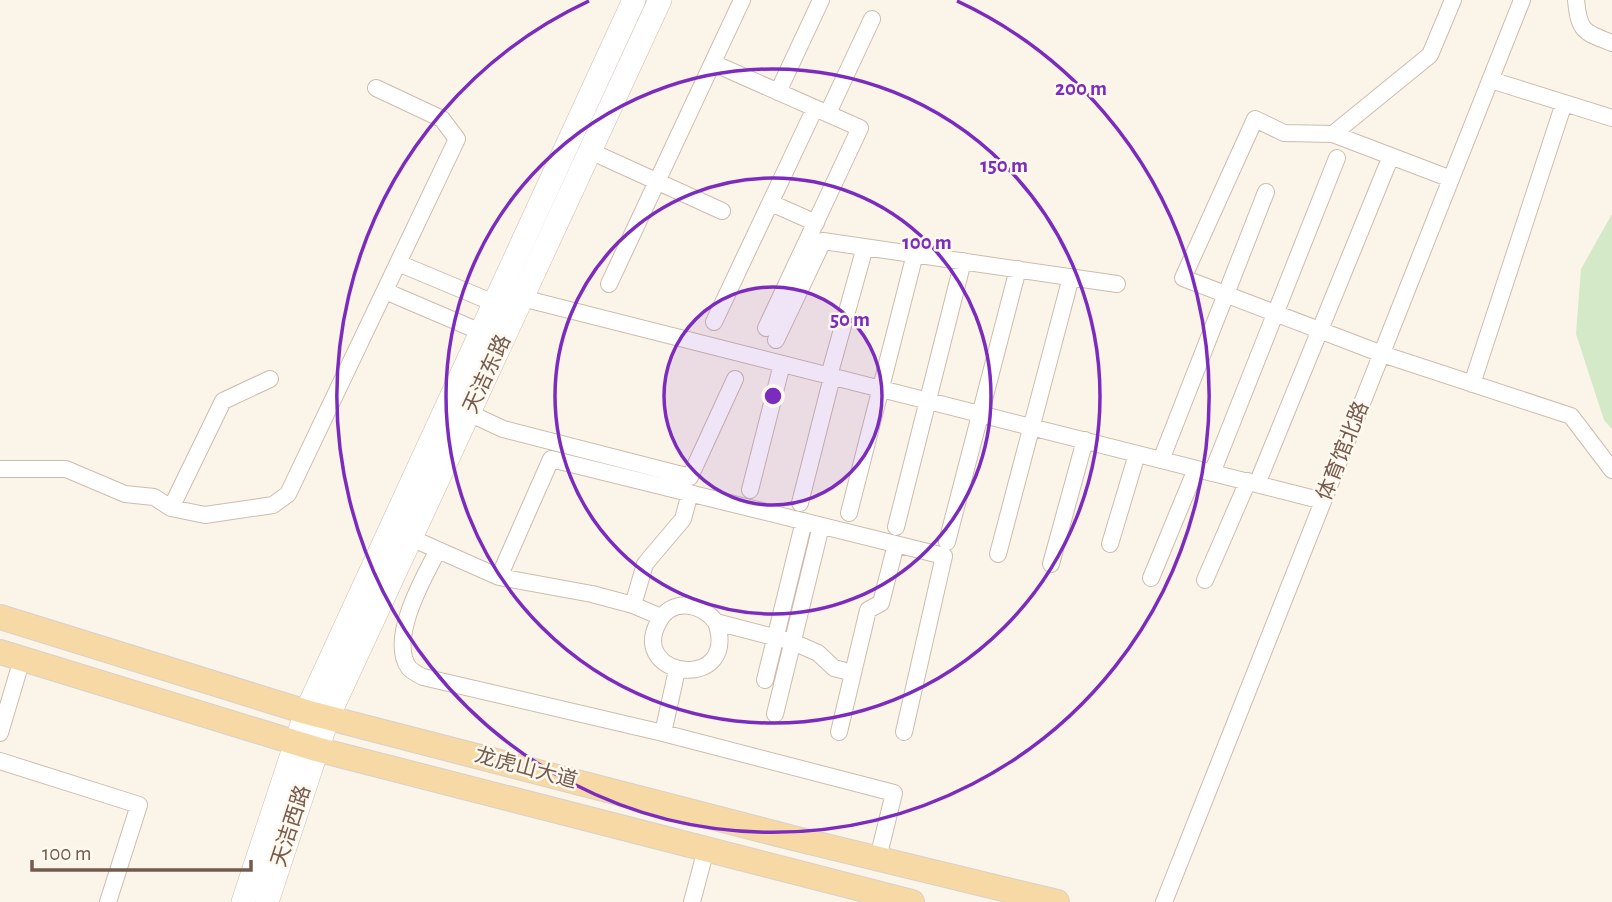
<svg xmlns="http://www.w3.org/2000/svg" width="1612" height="902" font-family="'Alegreya Sans','Noto Sans SC',sans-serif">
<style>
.grass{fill:#d4e9c7}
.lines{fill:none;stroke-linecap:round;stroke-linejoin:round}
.street-casing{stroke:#cdbcae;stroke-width:18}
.secondary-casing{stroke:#d0bcac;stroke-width:24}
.primary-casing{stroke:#d8d1cd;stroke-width:26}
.street{stroke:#fff;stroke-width:16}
.secondary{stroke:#fff;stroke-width:23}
.primary{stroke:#f6d9a4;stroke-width:24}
.ring{fill:none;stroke:#7b2cbf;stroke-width:3.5}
.labels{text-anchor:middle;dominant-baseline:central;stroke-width:5;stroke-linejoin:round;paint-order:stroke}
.street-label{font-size:21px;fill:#745b4d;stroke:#fef8ee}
.centre{fill:#7b2cbf;stroke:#fef8ee;stroke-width:3.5}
.ring-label{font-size:21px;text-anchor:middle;font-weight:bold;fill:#7b2cbf;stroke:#fef8ee;stroke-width:5;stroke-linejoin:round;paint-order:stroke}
</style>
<rect width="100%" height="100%" fill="#fbf4e8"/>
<!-- grass -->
<path class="grass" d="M1612,214V429L1604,420L1576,334L1581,269Z"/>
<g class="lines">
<!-- street casing -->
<g class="street-casing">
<path id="street" d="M1576,0C1579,31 1583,32 1612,43
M713,63L860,128L766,328
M1491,80L1612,118
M778,92L821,0
M828,113L872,19
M1333,134L1430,55L1453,0
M590,151L722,211
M1451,179L1333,134L1284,133L1255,119L1183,278L1382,354L1571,416L1612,470
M771,203L816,223
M398,263L494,303
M609,284L742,0
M385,291L481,332
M522,298L1323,501
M714,322L815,108
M776,340L823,241L1117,284
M829,376L865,247
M1472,384L1564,103
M469,413L503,429L690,477L735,379
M1161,460L1266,192
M0,469H66L125,494L154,497L171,508L205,515L273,505L288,494L457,139L442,119L376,88
M1212,473L1337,158
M1257,484L1391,156
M750,490L782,364
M800,503L832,377
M171,508L223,401L270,379
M849,513L915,254
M896,527L963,261
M411,538L499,577L592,594L633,605
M947,542L1018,269
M1110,544L1137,454
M438,550C424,577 388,639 409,668C412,671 419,675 423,677L663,733L894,793L878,858
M998,554L1071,277
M1051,564L1085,440
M499,577L551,459L944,556L904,732
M1151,578L1196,469
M1205,580L1248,481
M661,617L633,605L645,564L683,519L690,493
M716,622C740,692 629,679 658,623C671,597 701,603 716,622L793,642L818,653L834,668L853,673
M765,680L804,521
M775,714L821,526
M839,732L868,610L881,603L896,544
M0,733L22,659
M663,733L677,670
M0,761L139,805L108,902
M692,902L706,849
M1164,902L1522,0"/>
</g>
<!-- secondary casing -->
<g class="secondary-casing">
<path id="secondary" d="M243,902L306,712L634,0
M267,902L328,717L660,0"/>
</g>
<!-- primary casing -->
<g class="primary-casing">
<path id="primary" d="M0,617L306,712L793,838L1057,902
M0,652L316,749L912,902"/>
</g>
<!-- street -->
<use href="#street" class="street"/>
<!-- secondary -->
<use href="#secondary" class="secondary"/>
<!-- primary -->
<use href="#primary" class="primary"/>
</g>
<!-- distance rings -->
<circle cx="773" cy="396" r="109" fill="#7b2cbf" fill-opacity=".12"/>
<g class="ring">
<circle cx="773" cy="396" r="109"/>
<circle cx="773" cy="396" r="218"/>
<circle cx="773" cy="396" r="327"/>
<path d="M957 1A436 436 0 1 1 589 1"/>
</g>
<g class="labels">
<!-- street labels -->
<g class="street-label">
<text transform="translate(487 374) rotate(-65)">天洁东路</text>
<text transform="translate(1343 451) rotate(-68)">体育馆北路</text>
<text transform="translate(526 768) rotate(15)">龙虎山大道</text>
<text transform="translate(291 826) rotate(-72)">天洁西路</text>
</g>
</g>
<circle cx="773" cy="396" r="10" class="centre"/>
<g class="ring-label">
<text x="1081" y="95">200 m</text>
<text x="1004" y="172">150 m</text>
<text x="927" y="249">100 m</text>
<text x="850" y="326">50 m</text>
</g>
<!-- scale -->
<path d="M32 860v10h219v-10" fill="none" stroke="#745b4d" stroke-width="3.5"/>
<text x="42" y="860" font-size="21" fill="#745b4d" stroke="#fef8ee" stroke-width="5" paint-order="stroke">100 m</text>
</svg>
